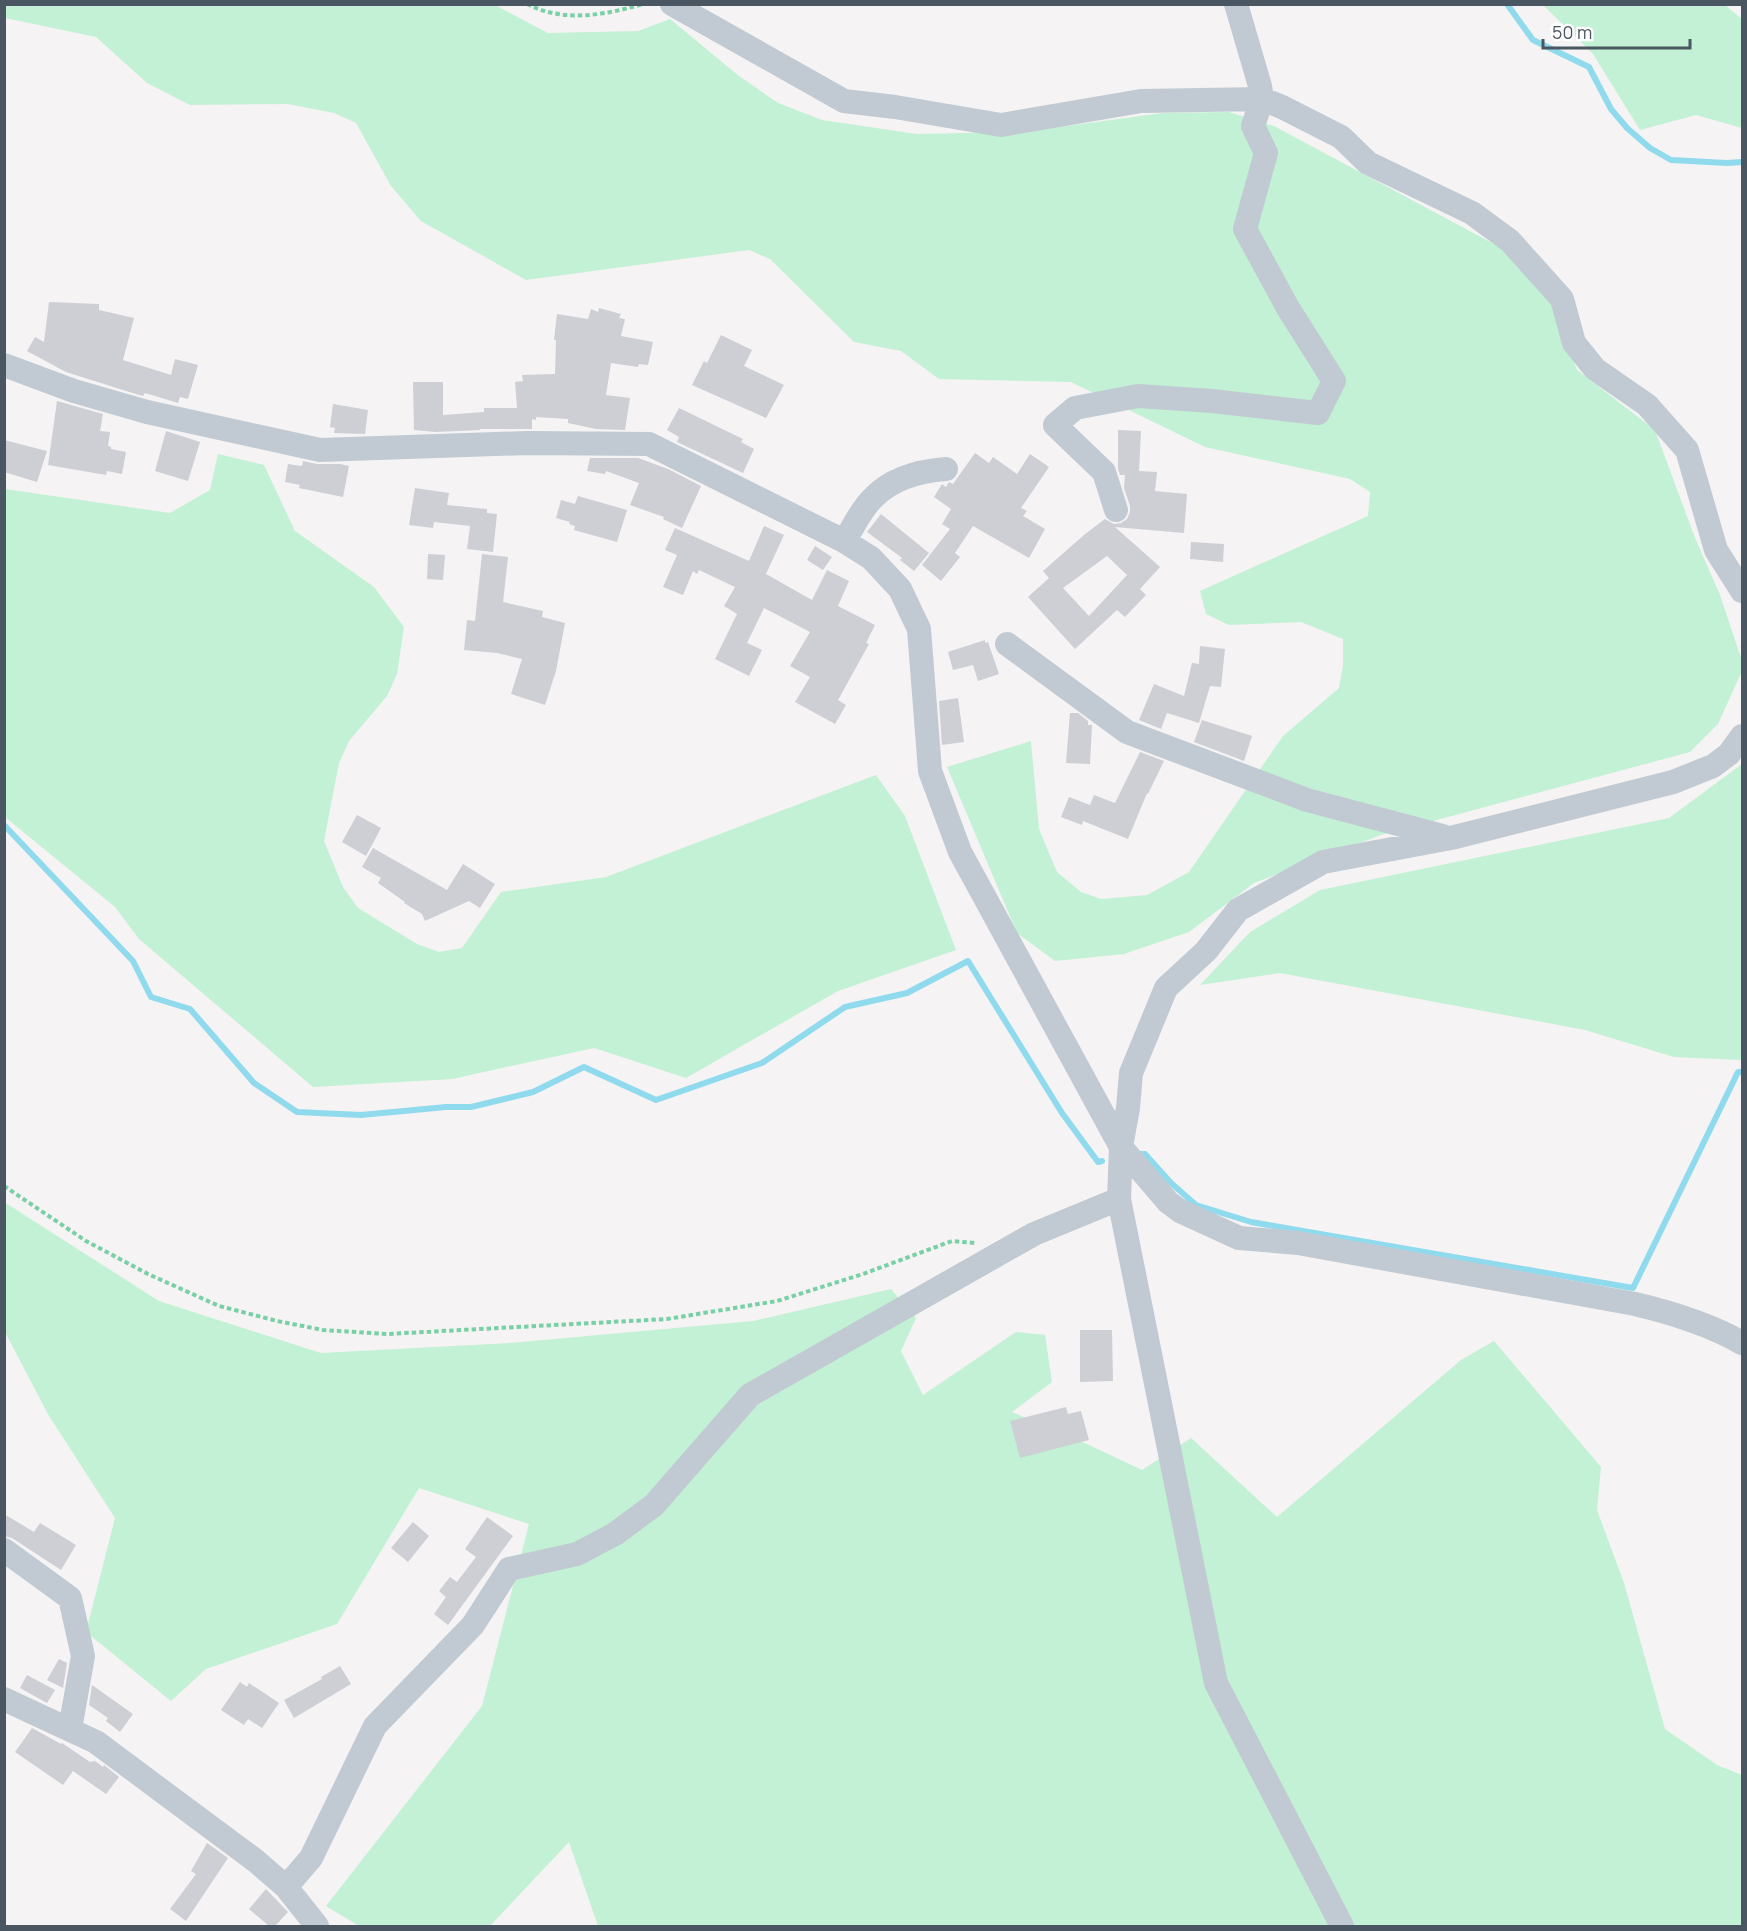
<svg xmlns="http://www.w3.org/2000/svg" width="1747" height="1931" font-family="Manrope,sans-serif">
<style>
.green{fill:#c3f1d5}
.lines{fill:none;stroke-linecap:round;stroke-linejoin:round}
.stream{stroke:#90daee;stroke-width:6}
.building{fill:#cdcfd5;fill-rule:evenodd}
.path{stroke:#7ad0a6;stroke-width:4;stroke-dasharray:4.5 3;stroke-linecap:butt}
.minor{stroke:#c1cad2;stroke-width:24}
</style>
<rect width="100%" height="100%" fill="#f5f3f3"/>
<!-- green -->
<path class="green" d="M5,4H493L548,33L638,31L670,19L739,76L778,103L822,120L917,134L1023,132L1162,113L1229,112L1274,126L1505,250L1552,304L1577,370L1655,430L1695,538L1720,595L1742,661V671L1718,724L1690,752L1381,835L1254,883L1189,932L1124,954L1055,961L1017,933L947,767L1031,741L1039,829L1057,872L1081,892L1101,899L1147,895L1189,872L1283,736L1339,688L1343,665V639L1301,622L1229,625L1206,614L1200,591L1368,516L1370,492L1350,479L1205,447L1071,382L939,379L901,351L854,342L770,259L749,250L526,280L421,221L391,186L356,123L334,113L288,104L190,105L147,83L96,37L5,18Z
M1543,5H1725L1742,19V128L1696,115L1640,130L1593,54Z
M218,454L264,465L295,531L374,587L404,627L397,674L387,696L349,741L339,763L324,841L343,887L358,908L417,944L439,952L462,948L501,892L606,877L876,775L905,816L956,950L838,991L686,1078L594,1048L452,1079L313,1087L139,939L115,907L5,817V489L170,513L210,490Z
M1742,764V1060L1674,1057L1585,1030L1280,973L1200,985L1250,932L1320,890L1669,818Z
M4,1202L159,1301L321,1353L510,1343L753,1321L891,1289L916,1318L901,1351L923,1395L1016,1332L1045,1335L1052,1382L1012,1412L1072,1437L1142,1470L1191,1438L1277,1517L1461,1360L1494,1341L1601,1467L1597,1510L1624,1583L1665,1729L1717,1765L1742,1775V1926H598L569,1842L490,1926H359L326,1906L482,1706L529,1524L419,1488L337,1624L206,1669L171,1701L86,1632L115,1518L49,1416L5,1332Z"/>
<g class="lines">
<!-- stream -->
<path class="stream" d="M1507,4L1533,40L1589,67L1611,109L1627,128L1650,148L1671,160L1727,163L1742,162
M4,825L133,961L151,997L190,1009L254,1083L297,1112L361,1115L446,1107H471L533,1092L584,1067L656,1100L762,1063L845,1007L907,993L968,961L1062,1113L1098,1162L1102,1161
M1141,1154H1145L1171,1183L1196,1205L1251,1222L1633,1288L1738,1072H1742"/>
</g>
<!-- building -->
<path class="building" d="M49,302L99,304V310L134,318L123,360L171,375L175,359L198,365L188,399L180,397L178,403L145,393L143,396L126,391L66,372L27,351L35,337L44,342Z
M599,308L621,314L619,318L625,319L621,336L653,342L648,365L639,364L638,367L611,363L606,395L630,398L625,430L596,429L568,423V419L536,417V420L532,419V429H480V430L436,432L414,430L413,382H443V415L484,412V408H517L515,382L523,381L522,375L555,374L556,340H554L557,314L588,319L591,309L598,312Z
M721,335L752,350L744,366L784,385L766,418L692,385L704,361L707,363Z
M57,401L103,414L100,431L110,432L108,446L111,447V449L126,452L122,474L107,471L106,475L48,465Z
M333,404L368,410L365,434L334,433L335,428L330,427Z
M679,408L743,439L741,442L754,449L743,473L677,442L679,437L667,430Z
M1118,430L1141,431L1139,471L1157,472L1155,491L1187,494L1184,533L1115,527L1160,567L1140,589L1146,595L1125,617L1117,610L1075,649L1028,597L1049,578L1043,571L1084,535L1105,519L1114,524L1121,523L1127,519L1130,512V506L1124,488L1125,475H1120L1118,469ZM1107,556L1127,575L1089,616L1063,588Z
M166,431L200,442L188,481L155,471Z
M4,440L47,451L37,482L4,472Z
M975,453L989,463L993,457L1017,474L1030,454L1049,467L1021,508L1027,511L1023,516L1045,529L1029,558L973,526L955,553L960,557L941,581L922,565L950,529L942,524L951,509L934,497L942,484L946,487L949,482L953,484Z
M590,458H638L668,469L701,486L682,528L663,519L664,517L630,505L639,483L606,471L605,474L587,471Z
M303,461L317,464H340L349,466L343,497L299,488L300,485L285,482L288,464L302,466Z
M415,488L449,493L447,505L487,509V513L497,514L493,552L467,549L470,526L434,522L433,528L409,525Z
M578,496L627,510L617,542L574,530L575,526L569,524L570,522L556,518L561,500L575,504Z
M881,514L929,553L914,571L900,560L902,558L867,532Z
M764,526L784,535L766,574L812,600L827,570L849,581L838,606L875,625L866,643L869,644L838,700L846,705L835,724L795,702L810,677L790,666L810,632L764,608L747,643L762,650L749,676L715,659L737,614L724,606L735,587L699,570L697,574L693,571L683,595L663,587L677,555L665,550L675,528L749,561Z
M1191,542L1224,544L1223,562L1190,559Z
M815,546L832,557L823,570L807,560Z
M428,554L445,555L443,580L427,579Z
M482,554L508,557L503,602L543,611L542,617L565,623L556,671L545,705L511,694L522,659L497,653L464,650L467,620L475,621Z
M985,640V643L988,642L999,674L978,681L973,665L953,670L948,652Z
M1200,646L1225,649L1221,687L1210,686L1199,723L1167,713L1161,729L1139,720L1154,684L1184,696L1192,663L1199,664Z
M958,698L964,742L942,745L939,701Z
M1070,713H1078L1088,721V725H1092L1090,764L1066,763Z
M1202,720L1252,736L1244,761L1194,742Z
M1140,752L1164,761L1148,794L1147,793L1128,839L1083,821L1082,825L1061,817L1069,797L1090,805L1094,795L1115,803Z
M357,815L381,828L366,856L342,842Z
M373,848L447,890L463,864L495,884L480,908L469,901L425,921L422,914L404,903L405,902L378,883L381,878L362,867Z
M1080,1330H1112L1113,1381L1080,1382Z
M1066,1407L1068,1414L1081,1411L1089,1440L1020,1458L1010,1421Z
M4,1514L34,1532L40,1523L76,1545L61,1570L12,1538L4,1536Z
M487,1517L513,1536L448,1625L434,1614L446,1597L439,1591L450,1577L457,1582L476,1557L465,1549Z
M413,1522L429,1536L408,1562L391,1548Z
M59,1659L67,1663L63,1688L47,1680Z
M340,1666L351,1684L294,1718L284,1700L322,1679L321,1677Z
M27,1675L55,1690L47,1703L20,1688Z
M240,1682L247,1687L249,1683L279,1703L262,1728L248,1719L244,1725L221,1710Z
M92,1685L133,1714L120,1732L106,1721L108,1718L89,1705Z
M32,1728L61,1744L62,1743L90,1762L95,1761L103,1767L104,1765L119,1777L106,1794L73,1771L63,1785L15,1752Z
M207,1843L228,1858L186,1921L170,1909L196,1874L191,1871Z
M266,1889L288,1912L275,1926H269L249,1909Z"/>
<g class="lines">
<!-- path -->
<path class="path" d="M527,4C564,23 605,15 643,4
M4,1186L86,1241L148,1274L219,1306L277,1321L323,1330L387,1334L667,1319L777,1301L863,1274L952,1241L975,1243"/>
<!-- minor -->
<path class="minor" d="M672,4L844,101L895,107L1001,125L1141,101L1262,99L1282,107L1341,137L1368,163L1472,213L1510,241L1562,299L1574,343L1595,369L1647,405L1687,450L1716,550L1742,591
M4,365L74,391L147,412L320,450L527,443L649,444L844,541L871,558L900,589L919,629L930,771L960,852L1121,1147L1168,1202L1180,1211L1239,1238L1298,1243L1635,1304C1673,1313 1709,1324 1742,1343
M1116,510L1104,472L1055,425L1075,408L1138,396L1212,401L1318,413L1334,381L1288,308L1245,229L1266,153L1253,126L1262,99L1260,86L1236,4
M844,541C853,528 861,509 873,498C892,478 919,471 946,469
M1007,644L1127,732L1307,800L1443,836
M4,1550L70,1598L83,1656L70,1729
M4,1699L96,1742L256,1861L286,1887L317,1926
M286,1887L311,1858L375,1726L473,1625L509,1569L577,1554L615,1534L654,1505L750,1395L1034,1234L1119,1199
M1342,1926L1216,1683L1119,1199L1121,1147L1128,1108L1131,1073L1166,988L1206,951L1238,910L1323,862L1451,838L1673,782L1713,766L1729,754L1742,736"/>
</g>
<!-- border -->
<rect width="1747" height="1931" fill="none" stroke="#4a5661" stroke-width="12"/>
<!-- scale -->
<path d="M1543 39v9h147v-9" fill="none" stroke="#4a5661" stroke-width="3"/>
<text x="1552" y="39" font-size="18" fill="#4a5661" stroke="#ffffff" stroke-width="4.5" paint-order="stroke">50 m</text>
</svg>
